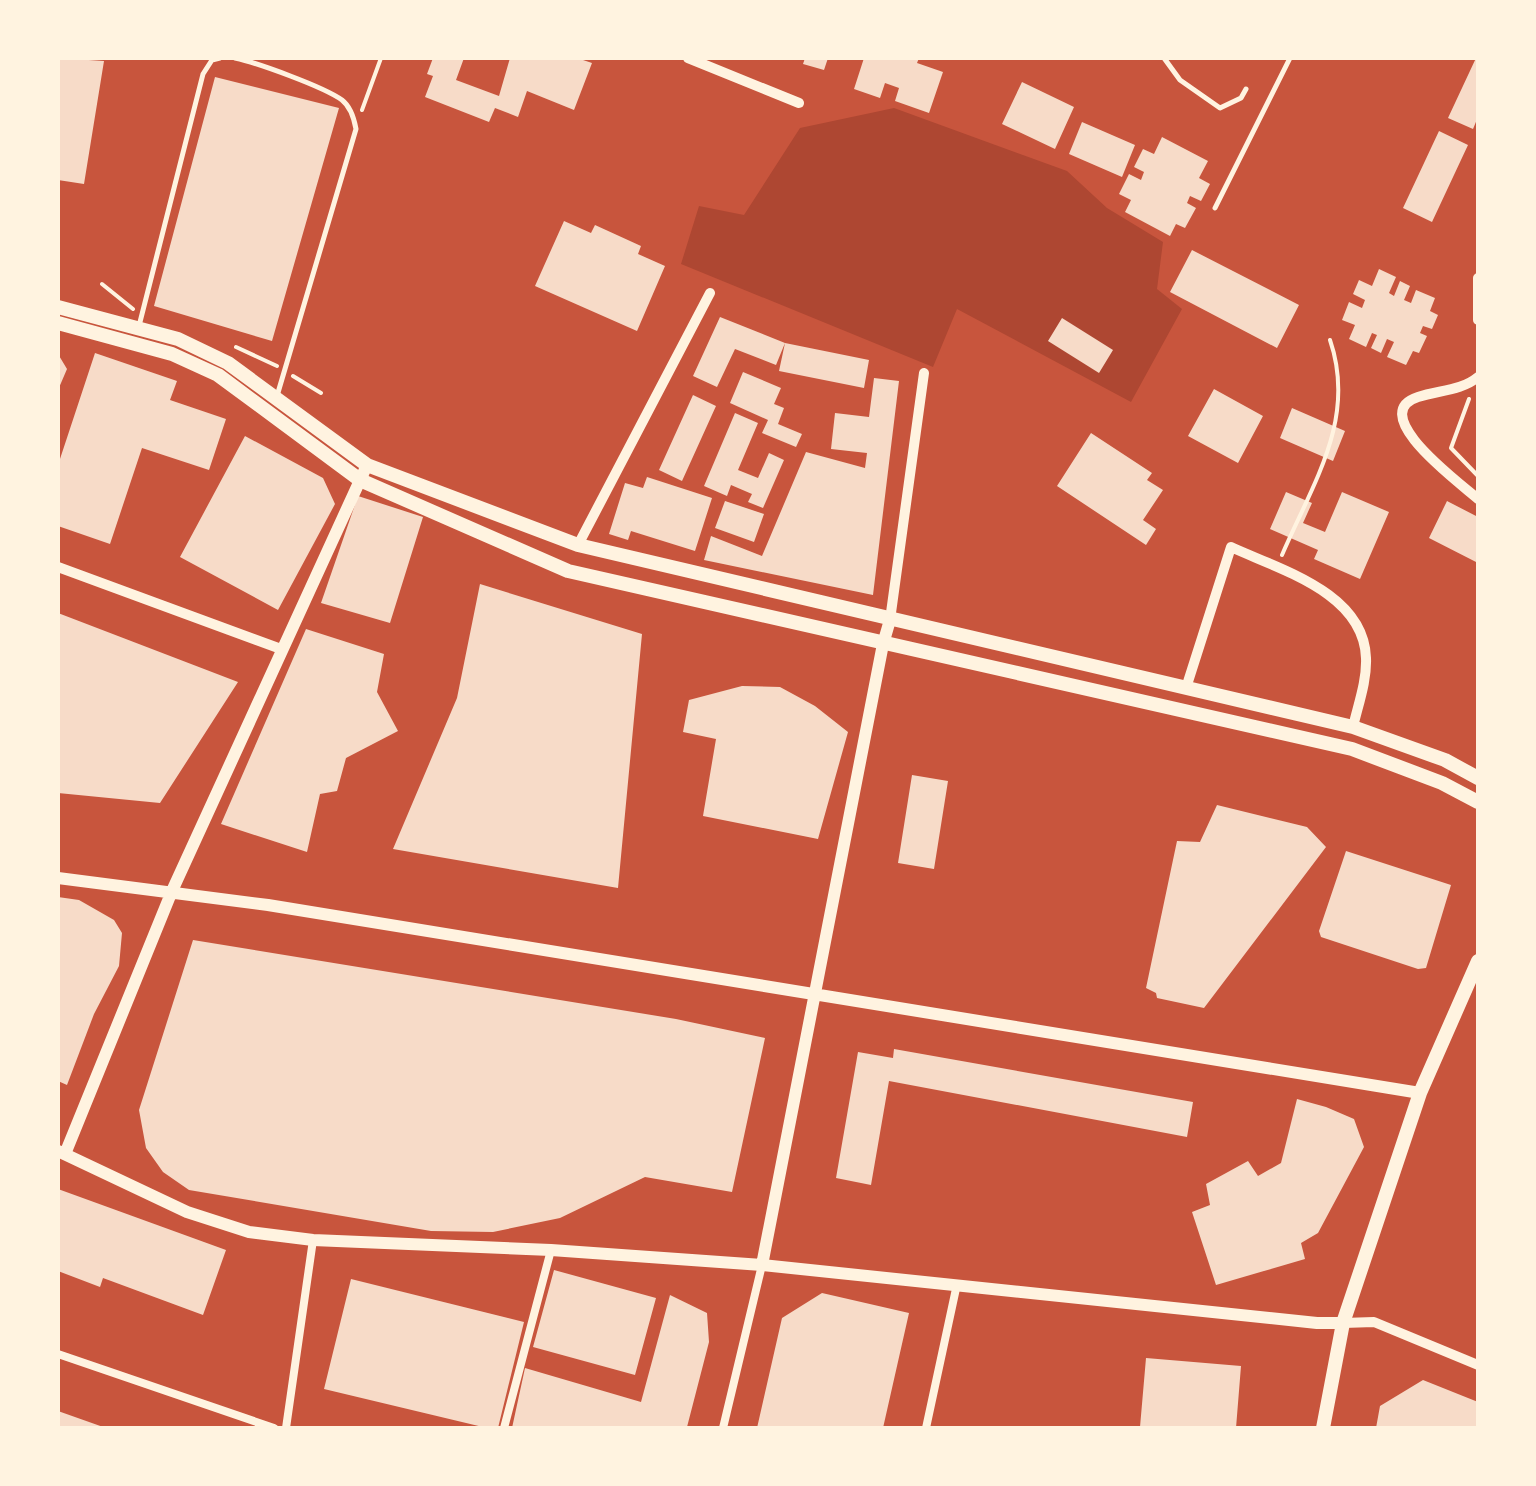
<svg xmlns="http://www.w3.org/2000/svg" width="1536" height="1486" font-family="'Alegreya Sans',sans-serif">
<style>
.green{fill:#ae4732}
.building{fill:#f7dbc8}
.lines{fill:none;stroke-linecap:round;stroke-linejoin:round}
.path{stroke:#fff3e0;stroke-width:4}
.service{stroke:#fff3e0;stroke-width:5}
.pedestrian{stroke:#fff3e0;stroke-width:8}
.minor{stroke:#fff3e0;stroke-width:10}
.tertiary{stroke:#fff3e0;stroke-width:12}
.secondary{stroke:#fff3e0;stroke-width:14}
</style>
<rect width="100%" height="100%" fill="#c8553d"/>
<!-- green -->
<path class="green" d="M894,108L1067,171L1107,208L1163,242L1157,289L1182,309L1131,402L957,309L933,367L681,264L699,206L744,215L800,128Z"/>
<!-- building -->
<path class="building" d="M58,58L104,61L84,184L58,180Z
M433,58H464L456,80L499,96L510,58H577L592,63L574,110L527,91L518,117L495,108L489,122L425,97L433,76L427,74Z
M805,58H828L824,70L803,64Z
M864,58L908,60L909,58H919L917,63L943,72L929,113L895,101L899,88L885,83L880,98L854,89Z
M1476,58L1478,117L1473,129L1448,118Z
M215,77L339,108L272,341L154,306Z
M1022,82L1074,107L1055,149L1002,124Z
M1082,122L1135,145L1122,177L1069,154Z
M1439,131L1468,145L1432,222L1403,208Z
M1162,137L1208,161L1199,178L1210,184L1201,201L1190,196L1187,203L1196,208L1185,228L1176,224L1170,236L1125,212L1131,200L1119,194L1129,174L1141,180L1144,172L1134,167L1143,149L1154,154Z
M564,221L591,233L595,225L641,246L638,254L665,266L637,331L535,286Z
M1192,250L1299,305L1277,348L1170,292Z
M1379,269L1396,277L1389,293L1394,296L1400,281L1410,286L1404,300L1411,303L1416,290L1435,298L1430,311L1438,315L1432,329L1423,326L1420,333L1427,336L1419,353L1413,351L1406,365L1387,357L1394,342L1387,339L1381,353L1371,348L1377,335L1372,333L1366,347L1349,339L1355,325L1342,320L1349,302L1362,308L1365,300L1353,294L1359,280L1372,286Z
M720,317L785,343L776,365L735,349L717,387L693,376Z
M1062,318L1113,350L1099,373L1048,341Z
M785,343L869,360L864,388L779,371Z
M95,353L177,381L170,400L226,419L209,470L142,448L110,544L58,526V465Z
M58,354L67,369L58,390Z
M743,372L781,388L774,404L784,408L778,424L802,434L796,447L762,433L768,420L730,403Z
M874,378L899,381L873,595L704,560L711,536L762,556L806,452L865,468L867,453L831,449L835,413L869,417Z
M1214,389L1263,416L1238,463L1188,436Z
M693,395L716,406L682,481L659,470Z
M1292,408L1345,431L1333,461L1280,438Z
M735,413L758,423L738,470L758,478L769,453L784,460L763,508L748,502L752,494L731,485L727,496L704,486Z
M1091,433L1152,473L1147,480L1163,490L1143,520L1156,529L1146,545L1057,486Z
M245,436L323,478L335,504L278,610L180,557Z
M647,477L712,498L695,551L631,531L628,540L609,534L625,483L643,488Z
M1286,492L1312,503L1303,523L1325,532L1342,492L1389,512L1360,579L1314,559L1318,550L1270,529Z
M358,496L423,517L390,623L321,603Z
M725,501L764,514L754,542L715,528Z
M1447,501L1478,517V563L1429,538Z
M480,584L642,634L618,888L393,849L457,698Z
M58,613L238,682L160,803L58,793Z
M306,629L384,654L377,692L398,731L346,758L337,791L320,794L307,852L221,824Z
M742,686L780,687L815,706L848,732L818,839L703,816L716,739L683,732L689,700Z
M912,775L948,781L934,869L898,863Z
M1217,805L1307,827L1326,847L1204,1008L1157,998L1156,993L1146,988L1177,841L1200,842Z
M1346,851L1451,885L1426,968L1418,969L1321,937L1319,931Z
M58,897L79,900L114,920L122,933L119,966L94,1014L67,1085L58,1081Z
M193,940L676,1019L765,1038L732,1192L645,1177L560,1218L493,1232L431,1231L189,1190L163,1172L146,1148L139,1110Z
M894,1049L1193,1102L1187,1137L889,1081L871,1185L836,1178L858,1052L893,1058Z
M1297,1099L1326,1107L1354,1119L1364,1147L1318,1233L1301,1243L1305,1259L1216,1285L1192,1212L1210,1205L1206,1184L1248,1161L1258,1176L1281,1163Z
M58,1189L226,1250L203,1315L103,1278L100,1287L58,1271Z
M554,1270L656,1298L635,1375L533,1347Z
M351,1279L524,1322L498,1428H487L324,1389Z
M822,1293L909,1313L883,1428H757L782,1318Z
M670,1295L707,1313L709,1342L687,1427L512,1428L525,1368L641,1402Z
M1146,1358L1241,1366L1236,1428L1140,1427Z
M1423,1380L1478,1402V1428H1376L1380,1406Z
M58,1411L106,1428H58Z"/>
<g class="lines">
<!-- path -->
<path class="path" d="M362,110L381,58
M102,284L133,309
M236,347L277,366
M293,376L321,393
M1469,399L1451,448L1478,476
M1282,555C1313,483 1357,419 1330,340"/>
<!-- service -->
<path class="service" d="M235,58C258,63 324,87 342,100C351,107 354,118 356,129L277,396
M1164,58L1180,80L1220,108L1241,98L1246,89
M1215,208L1290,58
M139,326L203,74L212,60L220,58"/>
<!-- pedestrian -->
<path class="pedestrian" d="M58,1354L274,1428
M286,1428L313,1240
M504,1428L551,1250
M723,1428L762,1265
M926,1428L957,1284"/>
<!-- minor -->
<path class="minor" d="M688,58L799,103
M1478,278V320
M1478,377C1461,391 1439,390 1418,397C1365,414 1460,483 1478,499
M578,545L710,293
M58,567L281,649
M890,620L924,373
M1186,688L1231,547C1281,570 1364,593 1366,658C1367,681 1358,705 1353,727
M1343,1323L1374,1322L1478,1365"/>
<!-- tertiary -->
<path class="tertiary" d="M58,878L268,905L1420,1093
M58,1151L187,1212L249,1232L313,1240L551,1250L762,1265L1317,1323H1343
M65,1154L172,891L367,465
M762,1265L883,644L890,620"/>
<!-- secondary -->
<path class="secondary" d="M58,307L178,339L228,363L367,465L578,545L1353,727L1445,760L1478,778
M58,323L172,354L218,375L360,480L568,571L1352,749L1442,783L1478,802
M1323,1428L1343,1323L1420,1093L1478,961"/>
</g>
<!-- border -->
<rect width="1536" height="1486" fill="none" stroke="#fff3e0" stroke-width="120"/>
</svg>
